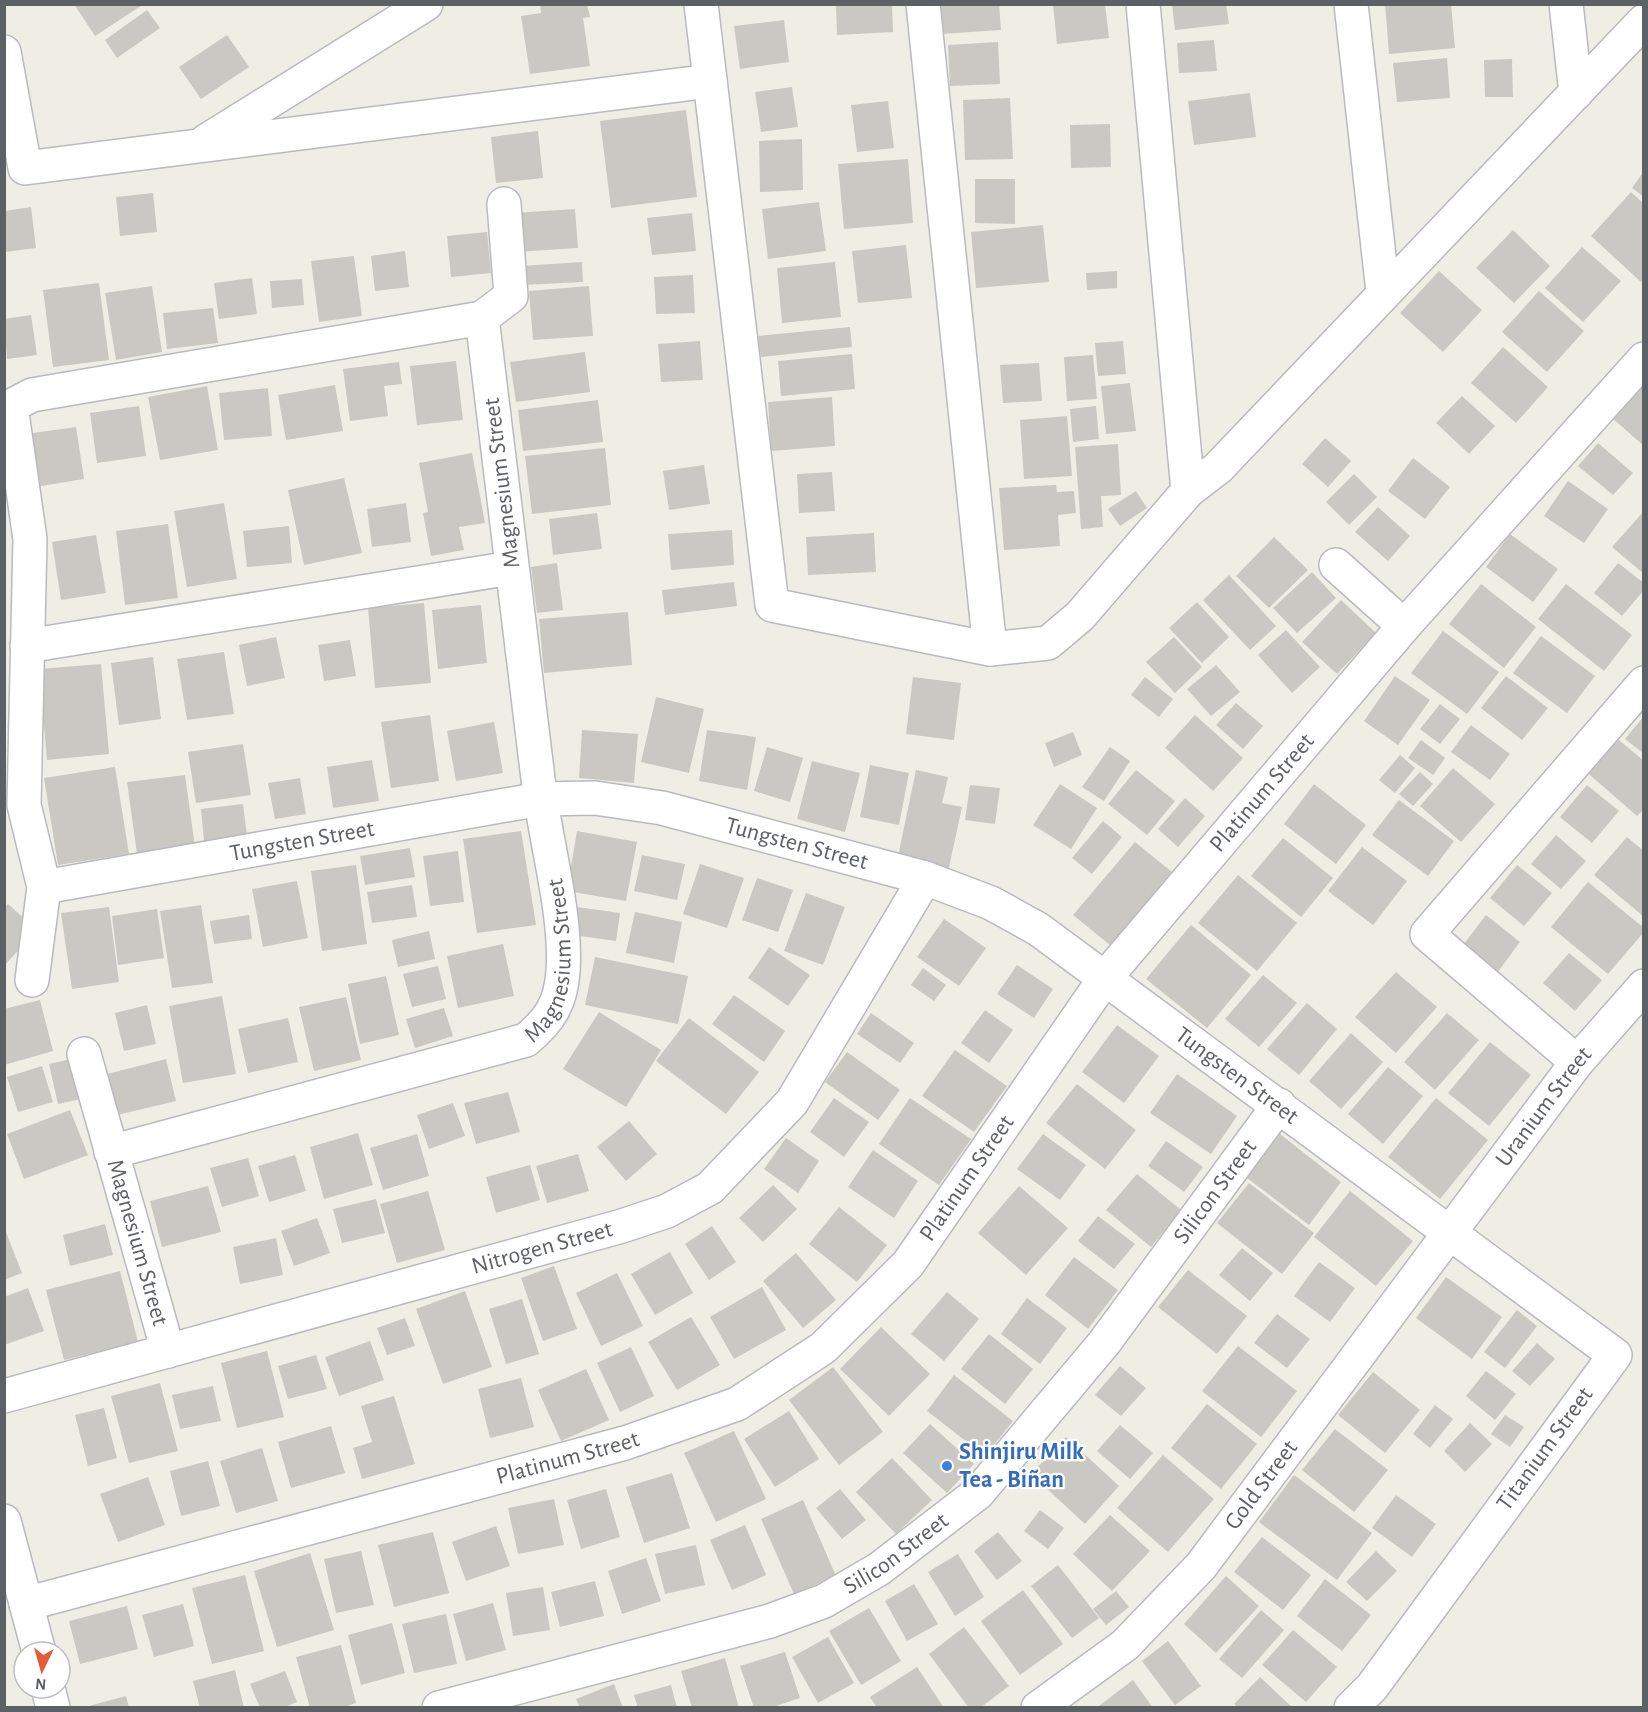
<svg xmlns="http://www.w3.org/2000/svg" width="1648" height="1712" font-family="'Alegreya Sans',sans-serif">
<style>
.building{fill:#cac8c2}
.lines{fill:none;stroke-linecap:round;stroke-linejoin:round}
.minor-casing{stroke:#b8babf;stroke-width:36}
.minor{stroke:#fff;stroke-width:33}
.shop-dot{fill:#3f7fe0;stroke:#fff;stroke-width:2}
.labels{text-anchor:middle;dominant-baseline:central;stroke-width:4.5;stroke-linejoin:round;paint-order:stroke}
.street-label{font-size:24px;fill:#5d6065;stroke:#fff}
.shop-label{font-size:24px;font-weight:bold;fill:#366cbe;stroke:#fff;text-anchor:start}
</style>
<rect width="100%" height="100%" fill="#efeee5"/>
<!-- building -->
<path class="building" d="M74,4H144L95,36Z
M540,4H587L590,17L583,18L590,66L530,74L521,16L541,13Z
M836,4H892L893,32L837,35Z
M939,4H999L1001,30L941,34Z
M1053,4H1105L1109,38L1057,44Z
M1172,4H1226L1229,24L1175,30Z
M1385,4H1451L1455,48L1389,54Z
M147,10L160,28L117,58L105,40Z
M784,20L789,62L740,69L734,26Z
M227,35L249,67L201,99L179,67Z
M1214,40L1217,71L1179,73L1177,43Z
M998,42L1000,84L950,86L948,45Z
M1447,58L1450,98L1397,102L1393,63Z
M1512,59L1513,97H1485L1484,60Z
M792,87L798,127L761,132L755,92Z
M1250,93L1256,137L1194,145L1188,101Z
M1010,98L1013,159L965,160L963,100Z
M888,101L894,148L857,152L851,105Z
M686,110L697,197L611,208L600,121Z
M1110,124L1111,167L1071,168L1070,125Z
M538,131L543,178L496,183L491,137Z
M802,139L803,190L760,192L759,141Z
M908,159L913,223L844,229L838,164Z
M1644,171V197L1632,188Z
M975,179H1015V224L975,223Z
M1631,192L1644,204V279L1641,282L1591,236Z
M153,193L157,232L120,236L116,197Z
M819,202L826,251L768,259L762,209Z
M31,207L36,248L5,252V211Z
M575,209L578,248L516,252L513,213Z
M692,213L696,251L652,255L647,218Z
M1043,225L1049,282L976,288L971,232Z
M1513,230L1550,266L1514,303L1476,268Z
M487,232L491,273L451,277L447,236Z
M906,245L912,298L858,303L852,251Z
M1582,247L1621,281L1583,322L1545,288Z
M405,251L409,287L375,291L371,256Z
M354,256L362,316L319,322L311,261Z
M582,262L583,282L522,285L520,266Z
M835,262L841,317L782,323L777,268Z
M1117,271V288L1087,290L1086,273Z
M1439,271L1482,310L1443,352L1400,313Z
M693,275L695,313L656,314L654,277Z
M252,278L257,314L219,319L214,283Z
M302,279L304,305L272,308L270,281Z
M99,283L109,360L53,367L43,290Z
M152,286L162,352L116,360L105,293Z
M589,286L593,336L533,340L529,291Z
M1539,291L1584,331L1547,372L1502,332Z
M213,308L218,343L167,349L163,313Z
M31,315L37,355L7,359L4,319Z
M850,327L852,347L761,357L758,336Z
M700,341L703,380L661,382L658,344Z
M1123,341L1126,374L1098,376L1095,343Z
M1503,347L1548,387L1516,423L1471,383Z
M585,352L590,392L516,402L510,362Z
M852,354L855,389L781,396L778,361Z
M1093,355L1097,399L1067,401L1064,357Z
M456,361L463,420L417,425L410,366Z
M399,362L402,384L384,386L388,416L350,421L343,369Z
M1039,363L1042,401L1003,403L1000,365Z
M1644,381V446L1611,417Z
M1130,383L1136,431L1106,434L1101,386Z
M335,385L343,431L286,440L278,395Z
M207,386L218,450L160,460L148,397Z
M268,388L272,436L224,440L219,393Z
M1462,396L1495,426L1469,454L1436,423Z
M832,397L835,446L771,451L768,402Z
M598,400L603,442L523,451L518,410Z
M139,406L146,456L97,463L90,413Z
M1096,406L1099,439L1073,442L1070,409Z
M1067,416L1072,476L1024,479L1020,420Z
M76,427L84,479L35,487L26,434Z
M1325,438L1351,461L1328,487L1302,464Z
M1598,443L1633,473L1613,495L1578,466Z
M1118,444L1121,495L1101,496L1103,527L1081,529L1075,447Z
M605,448L611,505L532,514L525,456Z
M472,453L485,523L459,527L464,550L431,556L423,513L428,512L419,463Z
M1413,458L1450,487L1425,519L1388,491Z
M704,465L710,504L669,510L663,471Z
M832,472L835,511L799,513L797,474Z
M1354,474L1377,497L1349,525L1326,502Z
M344,478L362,553L304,565L288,490Z
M1568,481L1608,509L1584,543L1544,516Z
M1056,485L1057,492L1074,491L1076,513L1058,515L1060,546L1004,550L999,488Z
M1136,491L1147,508L1120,526L1108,509Z
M224,503L237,579L187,587L174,511Z
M406,503L411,542L372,547L367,509Z
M1378,507L1410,536L1388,561L1355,532Z
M1644,511V574L1612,547Z
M597,513L602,549L553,555L549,519Z
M168,524L178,598L125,605L116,531Z
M289,526L292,563L247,567L243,531Z
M732,530L734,565L671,570L668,534Z
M874,533L876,572L808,575L806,537Z
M1510,534L1558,569L1533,602L1486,567Z
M96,535L106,593L61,600L52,542Z
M1274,537L1308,570L1269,608L1236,576Z
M557,563L563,610L537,613L531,567Z
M1618,563L1644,583V590L1622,616L1594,593Z
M1312,572L1336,598L1297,633L1273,608Z
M1229,575L1276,626L1250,650L1203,600Z
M734,582L737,606L665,615L662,590Z
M1481,584L1536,627L1504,668L1449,624Z
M1566,584L1632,635L1604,671L1538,619Z
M1341,600L1376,633L1337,674L1302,642Z
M1197,602L1229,637L1202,663L1169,628Z
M424,603L431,683L375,688L368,608Z
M481,605L487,663L438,669L432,610Z
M628,612L632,665L544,673L539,619Z
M1286,630L1320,667L1292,693L1258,655Z
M1443,631L1499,672L1467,714L1411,673Z
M1541,636L1595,676L1567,713L1513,673Z
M276,637L285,678L247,686L239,645Z
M1174,637L1202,667L1175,693L1146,662Z
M350,640L356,676L324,681L318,645Z
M224,652L234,714L187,720L177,659Z
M153,657L161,719L119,725L111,663Z
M101,664L109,754L47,760L39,669Z
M1216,665L1240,692L1211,716L1187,689Z
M1395,676L1430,700L1398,745L1364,721Z
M1506,676L1548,708L1522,740L1481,708Z
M913,677L961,683L954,740L906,734Z
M1145,677L1173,699L1159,717L1131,695Z
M656,697L704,709L689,773L641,762Z
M1236,703L1263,726L1243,749L1216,725Z
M1440,704L1460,719L1440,744L1420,729Z
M430,715L439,781L391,788L381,722Z
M1195,715L1243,758L1213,791L1165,748Z
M1644,716V754L1625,739Z
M494,722L503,773L456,781L447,731Z
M1471,725L1510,754L1490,780L1451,752Z
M582,730L638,734L634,783L579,778Z
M707,730L756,737L747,790L699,781Z
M1073,732L1082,755L1054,767L1045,743Z
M1613,735L1644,761V809L1637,816L1583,769Z
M1421,740L1445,758L1433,775L1408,758Z
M243,744L251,795L196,803L188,752Z
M767,747L803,758L790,802L754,791Z
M1110,747L1130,761L1104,801L1082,787Z
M1400,755L1415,768L1395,793L1379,780Z
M372,760L379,801L333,808L327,767Z
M812,761L860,773L845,832L797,819Z
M870,765L909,773L899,825L860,817Z
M115,767L129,854L58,865L44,778Z
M1453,768L1495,804L1461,842L1420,806Z
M916,770L948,777L942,803L962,807L948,872L897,861Z
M1136,770L1175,801L1147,835L1108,804Z
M1420,772L1433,784L1413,806L1399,794Z
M185,775L195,847L137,854L127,782Z
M300,778L306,814L275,819L268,783Z
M1060,784L1097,808L1071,849L1033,825Z
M1314,784L1366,825L1336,864L1284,824Z
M970,785L1000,788L995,824L965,820Z
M1587,785L1619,811L1592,843L1560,817Z
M1185,798L1205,816L1178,847L1158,829Z
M1399,800L1454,841L1428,876L1372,835Z
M243,804L247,836L204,841L201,809Z
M1103,821L1122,837L1092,874L1072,858Z
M521,831L536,925L477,933L463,839Z
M577,831L637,842L626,901L567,891Z
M1556,835L1586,861L1561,889L1531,864Z
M1627,837L1644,851V917L1594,875Z
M1283,838L1333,878L1301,917L1251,876Z
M1135,842L1172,872L1110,945L1073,915Z
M1362,847L1407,881L1373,925L1328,891Z
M410,848L415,877L365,885L360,856Z
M458,851L464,902L430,906L423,856Z
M642,855L685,864L677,900L634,891Z
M700,864L744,878L727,928L683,914Z
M356,865L367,944L322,951L311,871Z
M1517,865L1552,893L1524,926L1490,898Z
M1238,875L1297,923L1257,971L1198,923Z
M757,878L793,890L778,932L742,920Z
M297,881L308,938L263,947L252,889Z
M1588,882L1644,928V932L1608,974L1551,927Z
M412,885L417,917L372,923L367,892Z
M806,893L845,907L823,965L784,951Z
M8,904L37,930L4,966V908Z
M201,905L213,983L172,988L160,911Z
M109,907L119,982L72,989L61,913Z
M577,907L620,913L616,941L573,935Z
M157,909L164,958L118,965L112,916Z
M635,912L682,922L674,963L626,953Z
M249,915L252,939L214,944L210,921Z
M1486,915L1520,942L1494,977L1460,949Z
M944,919L986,948L959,986L917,957Z
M1191,925L1251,975L1207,1028L1146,979Z
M429,931L435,959L398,967L392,940Z
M503,944L514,996L458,1008L447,956Z
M769,947L810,975L788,1006L748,978Z
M1569,953L1602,980L1575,1011L1543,983Z
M595,957L688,976L678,1024L585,1005Z
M1017,965L1053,989L1034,1018L997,994Z
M438,966L446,999L412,1007L403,974Z
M923,968L946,985L934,1001L911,985Z
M1396,972L1437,1007L1396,1053L1355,1017Z
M1263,975L1297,1003L1259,1047L1225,1019Z
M386,976L399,1035L360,1044L348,984Z
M734,995L785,1031L764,1062L712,1024Z
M222,996L236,1074L183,1083L169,1006Z
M346,997L361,1060L314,1071L299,1007Z
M40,1000L53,1051L4,1065V1009Z
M1307,1003L1337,1029L1299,1075L1267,1049Z
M147,1005L156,1044L124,1051L115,1013Z
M444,1008L453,1036L415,1048L406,1019Z
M985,1010L1013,1030L989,1063L961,1043Z
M599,1012L661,1050L626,1107L563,1069Z
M871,1013L914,1043L900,1063L857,1034Z
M1447,1013L1479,1040L1435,1090L1404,1062Z
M288,1018L298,1062L248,1073L238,1029Z
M689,1018L759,1072L726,1114L656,1061Z
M1117,1025L1159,1056L1124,1103L1082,1072Z
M1351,1033L1383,1062L1341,1109L1309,1081Z
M1490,1042L1531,1075L1489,1126L1448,1093Z
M955,1050L1007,1086L974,1132L922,1096Z
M847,1052L900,1090L878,1120L825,1082Z
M71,1059L81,1099L58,1104L49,1064Z
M166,1059L176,1101L113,1116L103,1075Z
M42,1066L53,1102L18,1112L7,1077Z
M1388,1067L1423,1096L1383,1144L1348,1114Z
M1177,1074L1237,1116L1211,1154L1150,1113Z
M1077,1084L1136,1130L1105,1169L1046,1123Z
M508,1092L520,1132L476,1144L464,1103Z
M834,1098L869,1122L844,1157L810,1132Z
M910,1098L971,1139L939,1185L879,1144Z
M1436,1098L1488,1140L1440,1199L1388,1157Z
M453,1103L465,1136L429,1149L417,1115Z
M70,1110L88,1155L24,1179L7,1134Z
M629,1121L657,1154L626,1181L597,1147Z
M358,1133L373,1185L324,1199L310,1147Z
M417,1134L429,1176L383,1190L370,1148Z
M1043,1134L1086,1165L1060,1200L1017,1169Z
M1280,1134L1341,1182L1309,1225L1247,1178Z
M786,1138L819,1161L798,1193L764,1169Z
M1166,1141L1203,1167L1184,1192L1148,1166Z
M873,1150L918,1181L894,1218L848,1187Z
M578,1154L589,1191L547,1203L536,1166Z
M295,1155L306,1191L269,1202L258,1166Z
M248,1158L259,1196L222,1207L210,1168Z
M530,1165L540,1200L496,1213L486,1177Z
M1137,1174L1181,1210L1151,1247L1106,1210Z
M1249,1183L1314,1233L1282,1274L1217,1223Z
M773,1185L797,1209L763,1242L739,1218Z
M208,1186L221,1232L162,1247L150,1201Z
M1019,1186L1068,1228L1026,1275L978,1233Z
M428,1191L445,1250L397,1263L380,1204Z
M1350,1191L1413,1241L1376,1286L1314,1237Z
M376,1199L385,1233L342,1243L333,1209Z
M839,1207L887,1245L857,1282L809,1244Z
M1098,1216L1135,1244L1114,1269L1078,1241Z
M317,1218L330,1253L294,1266L281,1231Z
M105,1224L113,1255L70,1266L63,1235Z
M712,1226L736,1262L709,1280L685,1244Z
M4,1227L22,1273L4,1280Z
M276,1238L283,1275L240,1284L233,1247Z
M1242,1248L1273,1273L1250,1301L1219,1275Z
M670,1252L693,1293L655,1315L631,1274Z
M796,1253L836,1300L803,1328L763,1281Z
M1074,1257L1118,1290L1088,1329L1045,1295Z
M1319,1262L1355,1288L1330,1322L1294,1296Z
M554,1266L577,1329L543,1341L521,1278Z
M1188,1270L1247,1316L1217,1354L1158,1307Z
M120,1271L138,1342L64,1360L46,1290Z
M617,1273L643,1326L601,1346L576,1293Z
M1446,1277L1502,1317L1472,1359L1416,1318Z
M762,1287L786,1330L734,1359L710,1317Z
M28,1288L44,1331L4,1345V1297Z
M465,1291L492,1367L443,1384L416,1309Z
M947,1292L979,1319L944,1361L911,1334Z
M1027,1298L1067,1328L1040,1364L1001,1334Z
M522,1299L539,1354L506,1364L489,1309Z
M1517,1310L1537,1326L1505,1368L1484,1352Z
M1277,1314L1310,1339L1287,1368L1254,1343Z
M691,1317L720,1365L677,1390L648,1342Z
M405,1318L415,1346L387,1355L377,1328Z
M881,1327L930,1374L889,1416L840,1369Z
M989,1334L1033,1369L1005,1404L961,1369Z
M370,1341L384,1380L339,1396L325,1357Z
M1537,1343L1555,1359L1530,1386L1512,1371Z
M1238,1346L1297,1391L1261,1437L1202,1391Z
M631,1347L654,1396L620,1412L597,1363Z
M267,1351L284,1417L237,1428L221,1363Z
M316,1355L327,1389L288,1399L278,1366Z
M1120,1366L1146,1388L1121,1416L1095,1395Z
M833,1367L883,1432L839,1465L789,1400Z
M586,1369L609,1420L561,1441L538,1390Z
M1486,1371L1516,1394L1495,1420L1466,1396Z
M1373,1372L1420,1410L1385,1453L1338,1415Z
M954,1375L1013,1421L985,1456L927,1411Z
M521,1378L534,1427L490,1438L478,1389Z
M160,1383L178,1451L129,1463L111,1396Z
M213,1386L221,1421L180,1429L172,1395Z
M394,1396L415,1464L362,1479L353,1448L372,1442L361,1406Z
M1207,1404L1257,1444L1221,1489L1171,1448Z
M1435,1405L1453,1419L1430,1448L1413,1434Z
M104,1408L117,1458L88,1466L75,1415Z
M789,1411L819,1459L775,1487L744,1439Z
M1505,1415L1524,1427L1510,1447L1491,1434Z
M1470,1423L1492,1444L1465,1472L1444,1451Z
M930,1424L974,1464L947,1493L903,1453Z
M1120,1425L1153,1453L1130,1479L1097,1451Z
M331,1426L345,1473L291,1488L278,1442Z
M1335,1429L1388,1470L1354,1512L1302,1470Z
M734,1431L766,1499L716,1522L684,1453Z
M1066,1437L1119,1486L1085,1524L1031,1474Z
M262,1448L278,1501L236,1513L220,1461Z
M1163,1455L1214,1499L1168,1552L1117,1508Z
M892,1458L932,1500L896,1534L856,1492Z
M208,1461L220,1506L181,1516L170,1471Z
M672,1473L690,1528L644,1543L626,1487Z
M1294,1475L1372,1533L1337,1580L1259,1522Z
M148,1477L165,1525L118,1542L100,1494Z
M606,1489L620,1537L581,1549L567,1500Z
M840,1489L866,1520L842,1539L816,1508Z
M1396,1495L1436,1524L1412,1557L1372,1528Z
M554,1499L564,1545L518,1554L508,1508Z
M803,1500L836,1576L794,1594L761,1519Z
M1040,1510L1064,1528L1048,1549L1024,1531Z
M1110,1515L1150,1551L1112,1591L1073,1554Z
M745,1525L766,1575L732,1590L710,1540Z
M496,1526L510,1566L466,1581L452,1542Z
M433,1532L449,1593L394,1607L378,1545Z
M998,1532L1022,1561L997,1580L974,1551Z
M1262,1537L1311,1575L1283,1610L1234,1572Z
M696,1545L705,1585L665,1594L655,1554Z
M361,1551L374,1605L336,1613L324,1559Z
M1376,1551L1397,1571L1367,1601L1346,1582Z
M310,1553L334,1630L277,1647L254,1571Z
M958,1554L984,1597L955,1616L928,1572Z
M646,1558L661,1601L622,1614L608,1571Z
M1058,1565L1099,1618L1072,1638L1031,1586Z
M245,1575L264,1651L212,1664L192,1588Z
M1226,1576L1259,1606L1216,1653L1184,1624Z
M1325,1579L1371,1615L1342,1651L1297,1616Z
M595,1581L604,1616L560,1627L551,1592Z
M914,1584L938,1624L907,1641L885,1601Z
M543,1587L550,1630L513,1636L506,1593Z
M1023,1590L1063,1644L1020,1675L981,1621Z
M1116,1591L1129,1607L1106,1625L1093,1609Z
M493,1603L506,1650L466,1661L453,1614Z
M183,1604L194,1646L154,1657L142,1615Z
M127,1606L138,1649L80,1664L69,1621Z
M869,1608L901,1661L861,1685L829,1631Z
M1261,1610L1284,1630L1242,1678L1219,1659Z
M446,1614L457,1664L414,1673L402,1624Z
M392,1623L405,1673L361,1685L348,1635Z
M964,1627L1009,1686L980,1708H969L929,1654Z
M1293,1630L1337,1667L1306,1702L1262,1665Z
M828,1637L854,1683L818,1703L792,1657Z
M1168,1641L1201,1686L1175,1705L1142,1661Z
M341,1645L356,1703L341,1708H310L296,1657Z
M785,1652L800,1698L770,1708H754L740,1666Z
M725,1658L739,1708H692L681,1671Z
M917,1667L944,1708H877L870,1697Z
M235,1670L244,1708H200L193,1681Z
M285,1671L297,1702L283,1708H260L250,1684Z
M1260,1677L1293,1708H1238L1234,1704Z
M1133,1680L1153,1708H1096Z
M614,1684L623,1708H580L576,1699Z
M671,1685L677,1708H638L634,1695Z
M126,1696L129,1708H85V1707Z"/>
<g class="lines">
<!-- minor casing -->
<g class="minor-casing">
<g id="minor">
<path d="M701,4L772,605L990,649L1048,643L1080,616L1188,491L1218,468L1644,21"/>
<path d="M923,4L990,649"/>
<path d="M1143,4L1188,491"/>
<path d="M1351,4L1383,292"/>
<path d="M1566,4L1576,93"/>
<path d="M4,52L25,168L710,81"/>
<path d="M206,141L426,4"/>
<path d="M1336,565L1404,626"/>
<path d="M27,646L511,568"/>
<path id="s1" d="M44,887L540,799L595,798L662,808L925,878L991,903L1038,929L1615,1355L1372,1687L1351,1708"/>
<path d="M32,980L44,887L24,805L30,539L11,406L32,395L482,318L511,296L504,204"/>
<path id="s2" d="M84,1054L168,1351"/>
<path d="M1577,1062L1427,934L1644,683"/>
<path id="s3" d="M111,1152L526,1040C550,1020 561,1003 563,971C567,916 546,843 539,787C519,630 500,474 482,318"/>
<path id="s4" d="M4,1396L622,1226L667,1211L710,1188L792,1102L925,878"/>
<path d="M4,1521L39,1652"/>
<path id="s5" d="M26,1604L625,1443L737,1404L823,1348L908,1264L1105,978L1404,626L1644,359"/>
<path d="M48,1688L53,1708"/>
<path id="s6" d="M439,1708L770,1621L824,1601L879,1569L978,1493L1104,1343L1279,1105"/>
<path id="s7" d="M1038,1708L1125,1645L1201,1566L1577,1062L1644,986"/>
</g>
</g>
<!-- minor -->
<use href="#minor" class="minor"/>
</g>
<!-- markers -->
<circle class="shop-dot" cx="947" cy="1466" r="6"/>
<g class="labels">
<!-- street labels -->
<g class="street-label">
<text transform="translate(502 483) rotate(-97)">Magnesium Street</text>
<text stroke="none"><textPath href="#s5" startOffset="1551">Platinum Street</textPath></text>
<text stroke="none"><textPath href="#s1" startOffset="262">Tungsten Street</textPath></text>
<text stroke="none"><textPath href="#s1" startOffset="766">Tungsten Street</textPath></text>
<text stroke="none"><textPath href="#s3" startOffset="518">Magnesium Street</textPath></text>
<text stroke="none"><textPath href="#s1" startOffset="1270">Tungsten Street</textPath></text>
<text stroke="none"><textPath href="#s7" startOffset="790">Uranium Street</textPath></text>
<text stroke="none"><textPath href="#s5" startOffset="1065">Platinum Street</textPath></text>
<text stroke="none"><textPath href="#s6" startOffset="972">Silicon Street</textPath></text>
<text stroke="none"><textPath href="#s2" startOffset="196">Magnesium Street</textPath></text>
<text stroke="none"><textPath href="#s4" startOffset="558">Nitrogen Street</textPath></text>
<text transform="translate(1545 1449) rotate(-54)">Titanium Street</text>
<text stroke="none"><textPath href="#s5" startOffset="561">Platinum Street</textPath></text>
<text stroke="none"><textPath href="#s7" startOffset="318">Gold Street</textPath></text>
<text stroke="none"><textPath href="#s6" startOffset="486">Silicon Street</textPath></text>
</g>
<!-- shop labels -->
<g class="shop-label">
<text x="959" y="1452">Shinjiru Milk<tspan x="959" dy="28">Tea - Biñan</tspan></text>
</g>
</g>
<!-- border -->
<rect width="1648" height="1712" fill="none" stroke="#5d6065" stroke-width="12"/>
<!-- north arrow -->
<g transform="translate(42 1670) rotate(185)"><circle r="28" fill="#ffffff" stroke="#bebfc1" stroke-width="1.5"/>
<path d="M0-4.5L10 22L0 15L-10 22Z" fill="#e45c37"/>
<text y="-9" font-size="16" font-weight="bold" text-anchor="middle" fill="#5d6065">N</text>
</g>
</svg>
